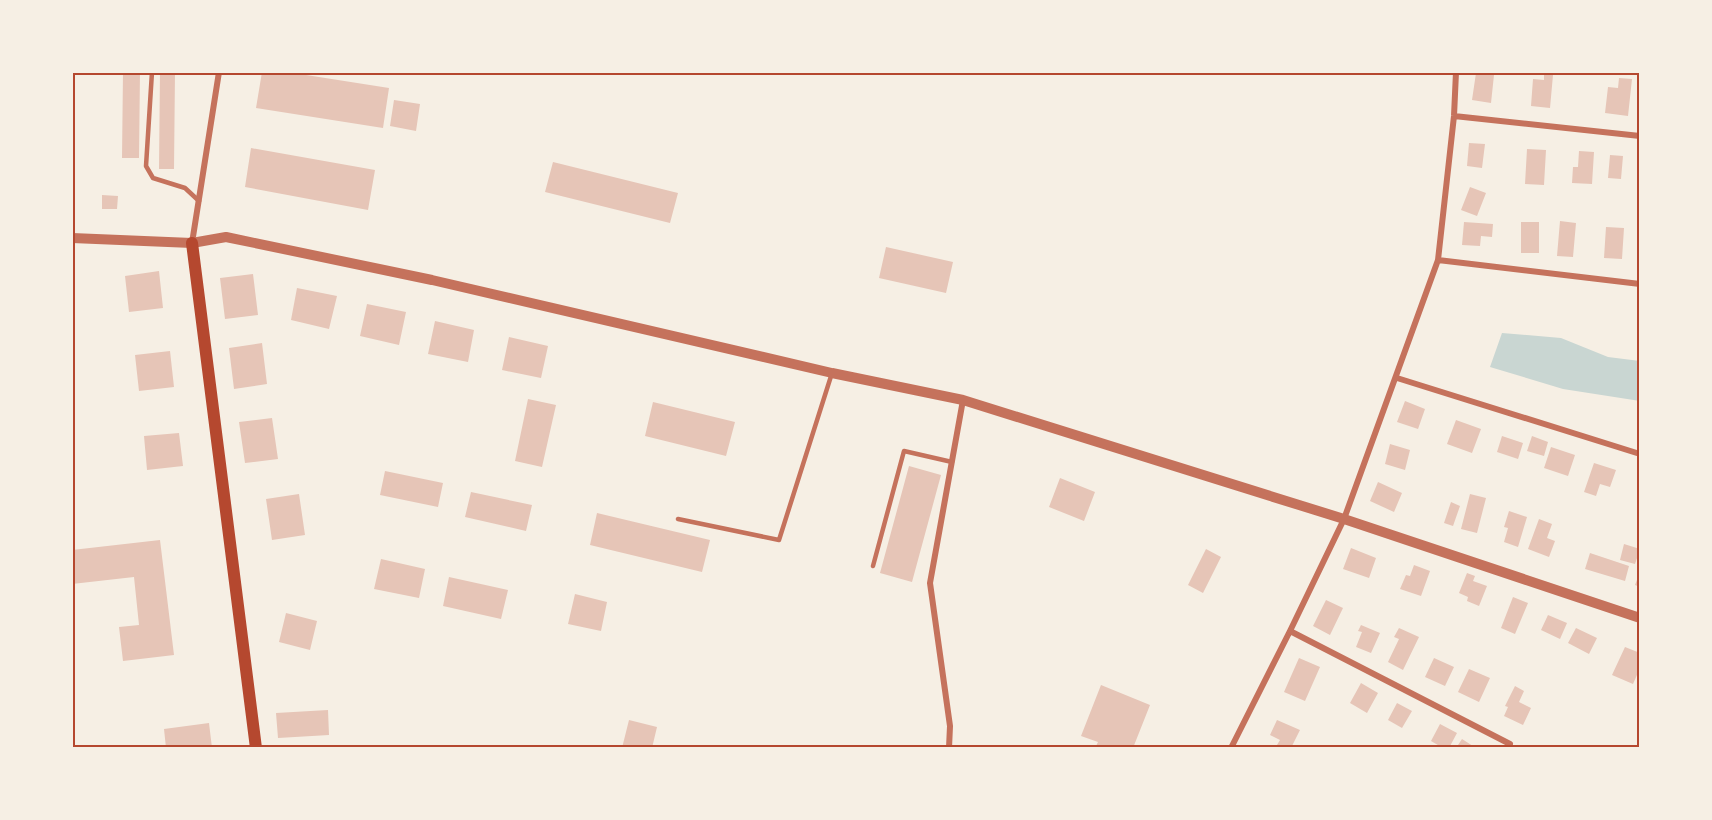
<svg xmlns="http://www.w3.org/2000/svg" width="1712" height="820" font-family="Manrope,sans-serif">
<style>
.water{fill:#c9d6d2}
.building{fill:#e6c5b7}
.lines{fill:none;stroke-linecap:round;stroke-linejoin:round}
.service{stroke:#c5725c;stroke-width:4.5}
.minor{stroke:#c5725c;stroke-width:6}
.tertiary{stroke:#c5725c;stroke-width:10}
.secondary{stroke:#b5482f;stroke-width:12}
.neatline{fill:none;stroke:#b5482f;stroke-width:2}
</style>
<rect width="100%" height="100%" fill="#f6efe4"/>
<!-- water -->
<path class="water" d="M1502,333L1561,338L1608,357L1640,361V401L1563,389L1490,367Z"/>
<!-- building -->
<path class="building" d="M123,72H140L139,158H122Z
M160,72H175L174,169H159Z
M262,72H287L389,88L383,128L256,108Z
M1476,73L1494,75L1491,103L1472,100Z
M1544,74L1553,75L1550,108L1531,106L1533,79L1544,80Z
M1619,78L1632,79L1628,116L1605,113L1608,87L1618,88Z
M394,100L420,104L416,131L390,126Z
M1469,143L1485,144L1482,168L1467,166Z
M251,148L375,170L368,210L245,187Z
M1527,149L1546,150L1544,185L1525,184Z
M1579,151L1594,152L1592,184L1572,183L1573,167H1578Z
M1610,155L1623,156L1621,179L1608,178Z
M553,162L678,193L670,223L545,192Z
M1470,187L1486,193L1477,216L1461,210Z
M102,195L118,196L117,209H102Z
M1560,221L1576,223L1573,257L1557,256Z
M1464,222L1493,224L1492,237L1481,236L1480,246L1462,245Z
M1521,222H1539V253H1521Z
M1606,227L1624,228L1622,259L1604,258Z
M886,247L953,262L946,293L879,278Z
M159,271L163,308L129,312L125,276Z
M253,274L258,315L225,319L220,278Z
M297,288L337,296L329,329L291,320Z
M367,304L406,312L399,345L360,336Z
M435,321L474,330L468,362L428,354Z
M509,337L548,346L541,378L502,370Z
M262,343L267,384L234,389L229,348Z
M170,351L174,387L139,391L135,355Z
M528,399L556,405L542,467L515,461Z
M1405,401L1425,409L1418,429L1397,422Z
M653,402L735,422L726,456L645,436Z
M272,418L278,459L245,463L239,422Z
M1456,420L1481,429L1472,453L1447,444Z
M179,433L183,466L147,470L144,436Z
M1502,436L1523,443L1518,459L1497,452Z
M1532,436L1548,442L1544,456L1527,451Z
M1390,444L1410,450L1405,470L1385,464Z
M1551,447L1575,455L1568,476L1544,468Z
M1594,463L1616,470L1610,487L1600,484L1596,496L1584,492Z
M909,466L941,475L912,582L880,573Z
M385,471L443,483L438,507L380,495Z
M1060,478L1095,492L1084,521L1049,507Z
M1378,482L1402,493L1394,512L1370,501Z
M471,492L532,505L526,531L465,517Z
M299,494L305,535L272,540L266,499Z
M1470,494L1486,498L1477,533L1461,529Z
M1451,502L1460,506L1453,526L1444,523Z
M1509,511L1527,517L1518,547L1504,542L1508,528L1504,527Z
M597,513L710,540L702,572L590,545Z
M1539,519L1552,524L1547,538L1555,541L1549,557L1528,549Z
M160,540L174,655L123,661L119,627L139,625L134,577L72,584V550Z
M1624,544L1640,549L1635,564L1620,560Z
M1351,548L1376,558L1369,578L1343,569Z
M1206,549L1221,557L1203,593L1188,585Z
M1590,553L1629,566L1625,581L1585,569Z
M381,559L425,569L419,598L374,589Z
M1414,565L1430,571L1421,596L1400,589L1406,575L1410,576Z
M1640,572V587L1635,585Z
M1467,573L1475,576L1473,581L1487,586L1479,606L1467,601L1468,597L1459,593Z
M449,577L508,590L501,619L443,606Z
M575,594L607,602L601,631L568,624Z
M1513,597L1528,603L1515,634L1501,628Z
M1326,600L1343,608L1330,635L1313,626Z
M286,613L317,621L310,650L279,642Z
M1548,615L1567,623L1560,639L1541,630Z
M1361,625L1380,633L1371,653L1356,647L1362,632L1358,631Z
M1399,628L1419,637L1403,670L1388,662L1399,639L1394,637Z
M1576,628L1597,638L1589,654L1568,643Z
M1625,647L1640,653V668L1633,684L1612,675Z
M1299,658L1320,667L1305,701L1284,692Z
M1434,658L1454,667L1445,686L1425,677Z
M1469,669L1490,678L1479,702L1458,692Z
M1361,683L1378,693L1367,713L1350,703Z
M1101,685L1150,705L1133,748H1095L1098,742L1081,736Z
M1515,686L1524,691L1519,702L1531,708L1523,725L1504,716L1508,707L1505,706Z
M1397,703L1412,711L1402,728L1388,720Z
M328,710L329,735L278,738L276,713Z
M629,720L657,727L652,748H622Z
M1277,720L1300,730L1291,748H1284L1277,745L1280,740L1270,735Z
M209,723L212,748H166L164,729Z
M1440,724L1457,733L1449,748H1443L1431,741Z
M1462,739L1476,748H1456Z"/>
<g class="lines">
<!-- service -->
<path class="service" d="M152,72L146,166L153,178L185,188L199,201
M678,519L779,540L832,373
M873,566L904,451L952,462"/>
<!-- minor -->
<path class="minor" d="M1454,116L1640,136
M192,243L219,72
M1438,260L1640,284
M1397,378L1640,454
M1290,631L1510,744
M949,748L950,726L930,583L963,400
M1231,748L1290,631L1344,519L1438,260L1454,116L1456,72"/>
<!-- tertiary -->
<path class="tertiary" d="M72,238L192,243L226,237L432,280L832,373L963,400L1344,519L1640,618"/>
<!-- secondary -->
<path class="secondary" d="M192,243L256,748"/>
</g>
<!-- border -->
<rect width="1712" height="820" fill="none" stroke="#f6efe4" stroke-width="147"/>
<rect x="74" y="74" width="1564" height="672" class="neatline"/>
</svg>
